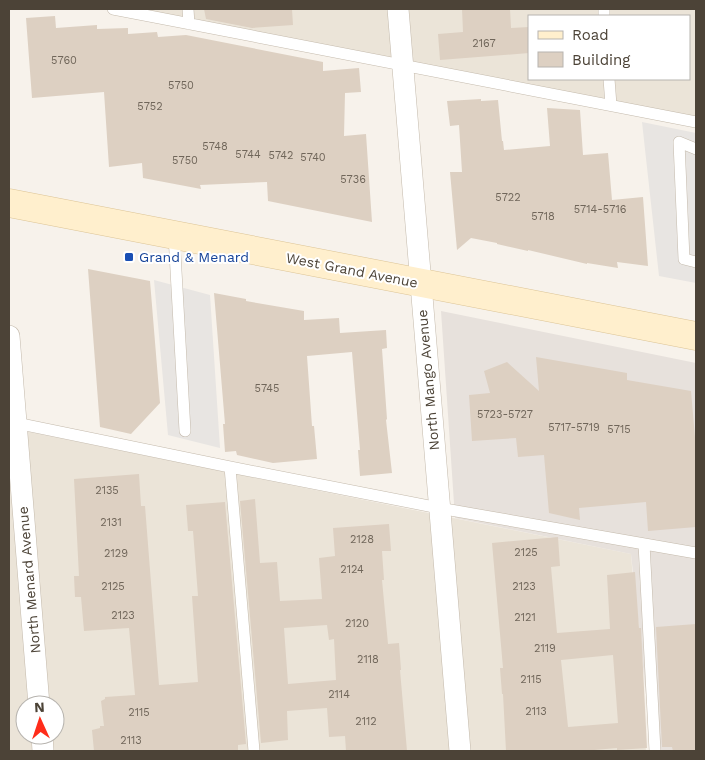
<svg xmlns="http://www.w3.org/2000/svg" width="705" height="760" font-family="'Work Sans',sans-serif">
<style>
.residential{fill:#ebe4d8;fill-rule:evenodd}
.industrial{fill:#e7e1dc}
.parking{fill:#e8e5e2}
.building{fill:#ddd0c2;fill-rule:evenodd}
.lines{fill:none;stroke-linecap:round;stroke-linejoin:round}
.lane-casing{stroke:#c4baac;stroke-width:12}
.street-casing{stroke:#c4baac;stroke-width:22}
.secondary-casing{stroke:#dcc496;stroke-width:29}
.lane{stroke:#fff;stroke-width:11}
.street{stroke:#fff;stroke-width:21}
.secondary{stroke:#ffefcd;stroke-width:28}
.transit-dot{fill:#1a4fb4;stroke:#fff;stroke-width:2}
.labels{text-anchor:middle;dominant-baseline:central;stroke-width:4;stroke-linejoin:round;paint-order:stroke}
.number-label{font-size:11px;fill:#70665a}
.transit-label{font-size:14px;fill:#164399;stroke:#fff;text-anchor:start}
.street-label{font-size:14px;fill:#4c4337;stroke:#fff}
</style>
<rect width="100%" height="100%" fill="#f7f2eb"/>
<!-- residential -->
<path class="residential" d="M142,9H696V117ZM529,16H689V79H529Z
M9,428L631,554L646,751H9ZM25,705H55V735H25Z"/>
<!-- industrial -->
<path class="industrial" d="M441,311L696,363V751H652L631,554L455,518Z"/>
<!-- parking -->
<path class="parking" d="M642,122L696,133V283L659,276Z
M154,280L210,295L220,448L168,435Z"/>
<!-- building -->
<path class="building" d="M204,9H292L293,25L252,28L206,19Z
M462,9H510L511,28L529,27V53L440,60L438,34L463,32Z
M55,16L56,28L97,25V29L128,28V34L157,32L158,37L186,35L323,62V71L359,68L361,92L345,93L344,136L366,134L372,222L268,201L267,182L200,185L201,189L143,178L142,163L109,167L104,92L32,98L26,18Z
M481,99V101L498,100L502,141H503L504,150L550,146L547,108L580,110L583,155L608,153L612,200L643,197L648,266L617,262L618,268L587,263V264L528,250V251L497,244V243L471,238L457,250L450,172H462L459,125L450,126L447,101Z
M88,269L150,281L160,403L131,434L100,427Z
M214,293L246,299V301L304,311V320L339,318L340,333L386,330L387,348L382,349L387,419L386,420L392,473L360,476L358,450H360L352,352L307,356L312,426H314L317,459L273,463L237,455L236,451L225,452L223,424H225Z
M536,357L627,373V380L691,391L696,449V527L648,531L646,502L579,508L580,520L549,513L544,455L518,457L516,438L472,441L469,395L490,393L484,371L507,362L539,391Z
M139,474L141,506H145L159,685L198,682L192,596H198L193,531H188L186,505L225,502L246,744L238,745V751H94L92,730L100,728V726H104L101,701L105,699V697L135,695L129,628L84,631L81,597H75L74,576H79L74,479Z
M255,499L260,563L277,562L280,601L322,599L319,558L335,556L333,528L389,524L391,551H382L384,580H382L388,644L399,643L401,670H400L407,751H346L345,736L329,737L327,708L287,711L288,740L261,743L240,501ZM327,625L329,640L334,639L336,680L288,684L284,628Z
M558,537L560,566L551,567L557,633L610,629L607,575L635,572L639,628H641L647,748L617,750V748L583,751H506L503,694H502L500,668H503L492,543ZM613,655L618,723L568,727L561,660Z
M696,624V751H673L672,747H662L656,627Z"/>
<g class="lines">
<!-- lane casing -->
<g class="lane-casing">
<path id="lane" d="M113,9L696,122
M188,9L189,24
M604,9V16
M609,79L611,105
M696,149L679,142L684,259L696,262
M174,235L185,431
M16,423L230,467L439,508L696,553
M230,467L254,751
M644,544L655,751"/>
</g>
<!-- street casing -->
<g class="street-casing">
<path id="street" d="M398,9L460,751
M9,336L39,705
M42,735L43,751"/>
</g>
<!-- secondary casing -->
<g class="secondary-casing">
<path id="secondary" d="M9,203L696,336"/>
</g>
<!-- lane -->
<use href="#lane" class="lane"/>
<!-- street -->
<use href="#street" class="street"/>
<!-- secondary -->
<use href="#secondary" class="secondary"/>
</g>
<!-- markers -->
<rect class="transit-dot" x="124" y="252" width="10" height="10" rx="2.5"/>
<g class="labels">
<!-- number labels -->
<g class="number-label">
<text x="484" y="43">2167</text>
<text x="64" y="60">5760</text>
<text x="181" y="85">5750</text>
<text x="150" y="106">5752</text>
<text x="215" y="146">5748</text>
<text x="248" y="154">5744</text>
<text x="281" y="155">5742</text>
<text x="313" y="157">5740</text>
<text x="185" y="160">5750</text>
<text x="353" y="179">5736</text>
<text x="508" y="197">5722</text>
<text x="600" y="209">5714-5716</text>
<text x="543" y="216">5718</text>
<text x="267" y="388">5745</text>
<text x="505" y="414">5723-5727</text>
<text x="574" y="427">5717-5719</text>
<text x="619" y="429">5715</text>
<text x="107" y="490">2135</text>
<text x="111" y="522">2131</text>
<text x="362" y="539">2128</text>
<text x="526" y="552">2125</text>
<text x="116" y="553">2129</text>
<text x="352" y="569">2124</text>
<text x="113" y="586">2125</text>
<text x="524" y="586">2123</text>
<text x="123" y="615">2123</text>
<text x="525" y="617">2121</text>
<text x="357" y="623">2120</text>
<text x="545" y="648">2119</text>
<text x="368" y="659">2118</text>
<text x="531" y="679">2115</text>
<text x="339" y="694">2114</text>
<text x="536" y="711">2113</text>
<text x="139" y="712">2115</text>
<text x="366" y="721">2112</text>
<text x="131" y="740">2113</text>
</g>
<!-- transit labels -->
<g class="transit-label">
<text x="139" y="257">Grand &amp; Menard</text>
</g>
<!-- street labels -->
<g class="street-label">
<text transform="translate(352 270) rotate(11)">West Grand Avenue</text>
<text transform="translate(428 380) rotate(-95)">North Mango Avenue</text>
<text transform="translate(29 580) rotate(-95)">North Menard Avenue</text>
</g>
</g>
<!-- border -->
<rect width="705" height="760" fill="none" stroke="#4c4337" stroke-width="20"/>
<!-- legend -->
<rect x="528" y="15" width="162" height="65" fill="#ffffff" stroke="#b7b4af"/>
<rect x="538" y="31" width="25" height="8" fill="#ffefcd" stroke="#b7b4af"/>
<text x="572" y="40" font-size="15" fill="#4c4337">Road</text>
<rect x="538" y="52" width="25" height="15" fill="#ddd0c2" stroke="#b7b4af"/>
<text x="572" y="65" font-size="15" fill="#4c4337">Building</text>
<!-- north arrow -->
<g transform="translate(40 720) rotate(357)"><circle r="24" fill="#ffffff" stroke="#b7b4af"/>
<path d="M0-4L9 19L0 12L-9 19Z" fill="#ff2c1a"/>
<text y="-8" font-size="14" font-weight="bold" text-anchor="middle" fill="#4c4337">N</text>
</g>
</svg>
